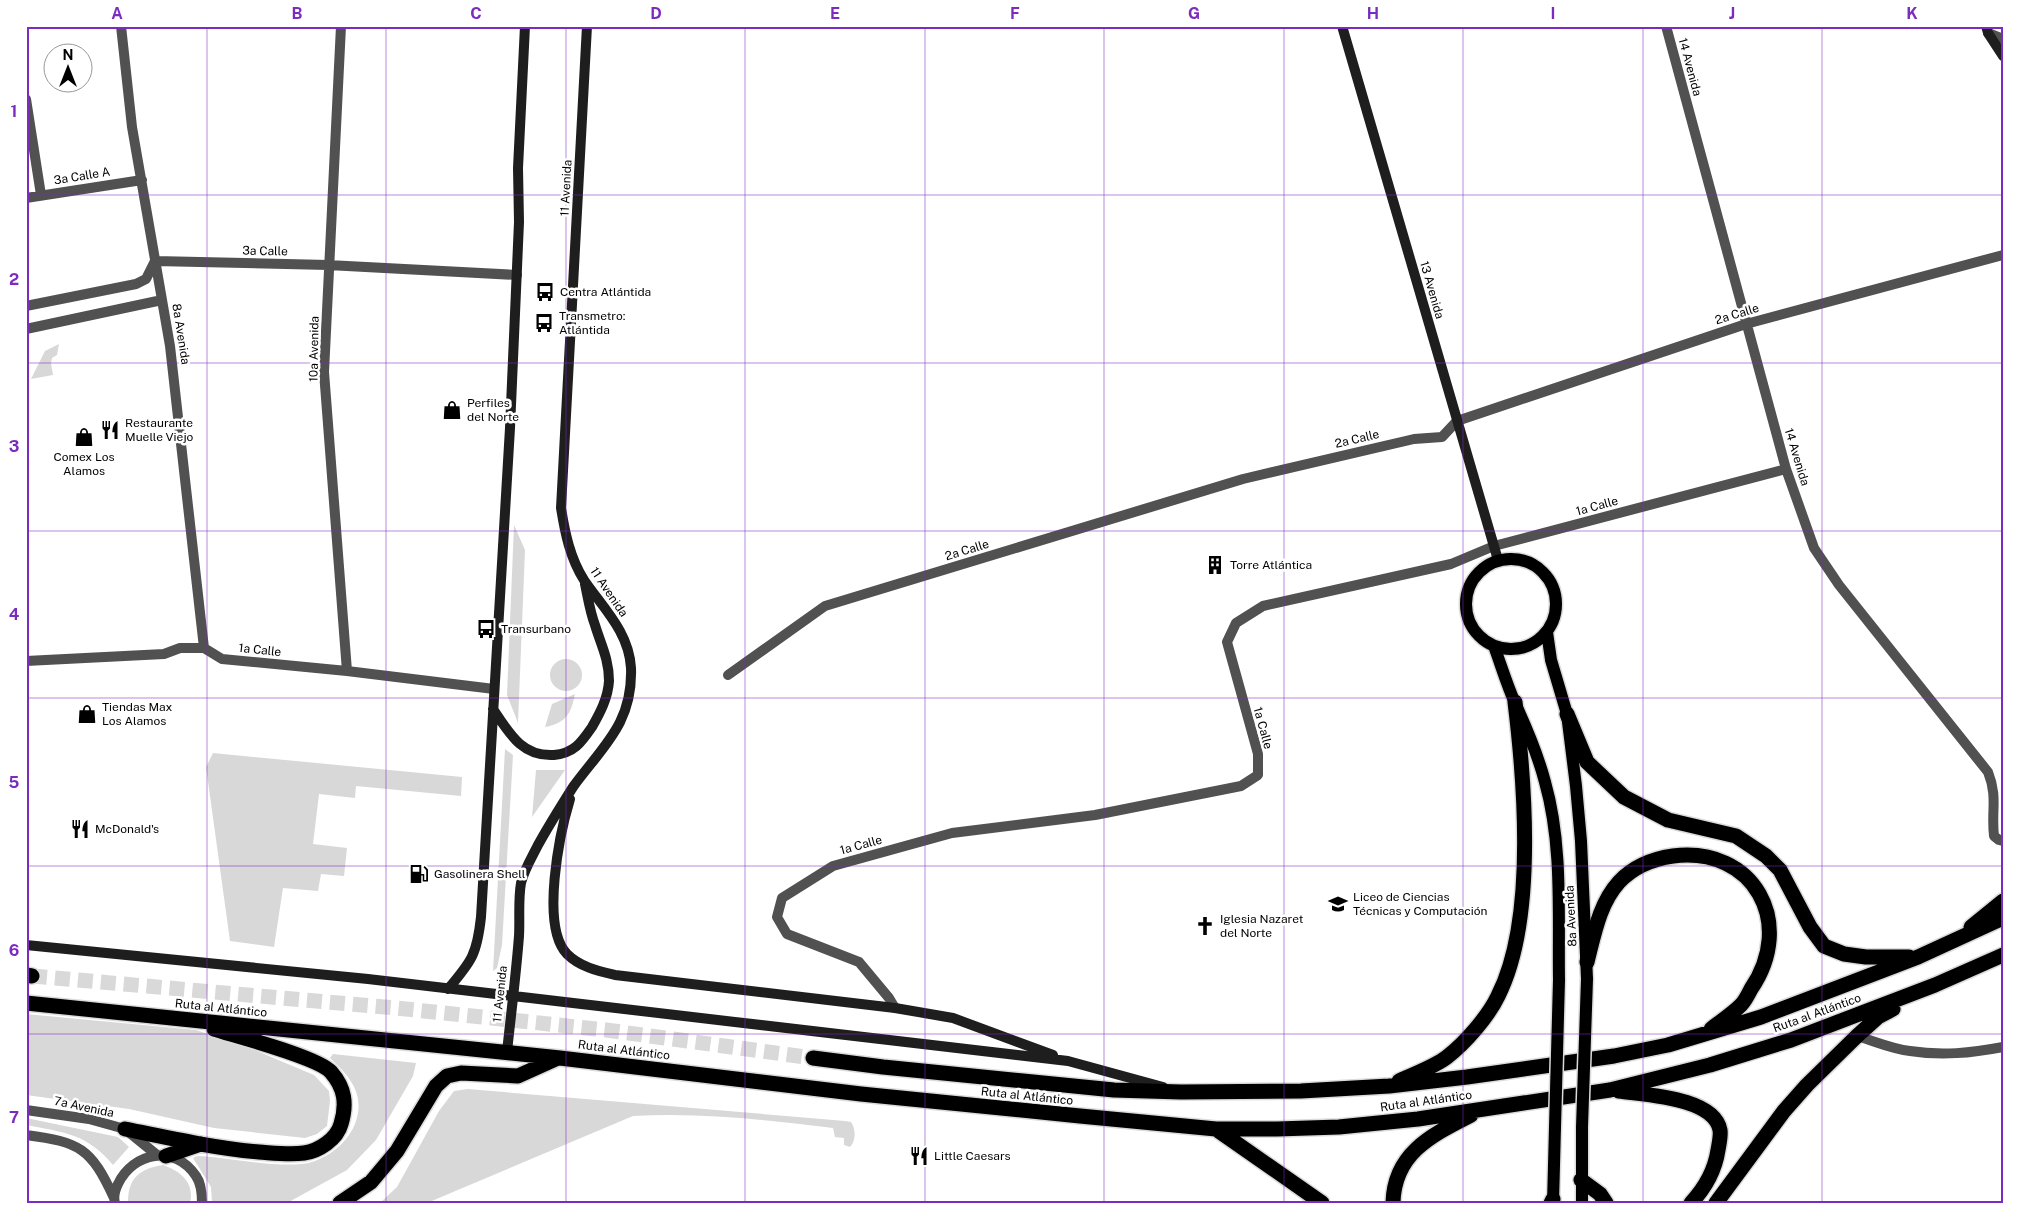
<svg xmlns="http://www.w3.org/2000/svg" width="2029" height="1229" font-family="'Public Sans',sans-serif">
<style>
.green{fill:#d8d8d8}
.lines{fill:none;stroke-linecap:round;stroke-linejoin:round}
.highway-tunnel{stroke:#d9d9d9;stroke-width:15;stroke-dasharray:15 8;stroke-linecap:butt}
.primary-casing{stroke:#dbdbdb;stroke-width:15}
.highway-casing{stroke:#dbdbdb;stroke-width:18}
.street{stroke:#515151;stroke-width:10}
.secondary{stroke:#1e1e1e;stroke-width:10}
.primary{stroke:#000;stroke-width:12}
.highway{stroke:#000;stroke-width:15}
.primary-bridge-casing{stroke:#dbdbdb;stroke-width:15;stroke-linecap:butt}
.primary-bridge{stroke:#000;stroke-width:12}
.grid{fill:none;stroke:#7b2cbf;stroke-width:1;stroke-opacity:0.55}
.labels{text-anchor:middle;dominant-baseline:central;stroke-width:5;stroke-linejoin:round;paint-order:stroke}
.street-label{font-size:12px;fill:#000;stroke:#fff}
.poi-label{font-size:12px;fill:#000;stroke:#fff;text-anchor:start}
.neatline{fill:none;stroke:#7b2cbf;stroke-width:2}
.grid-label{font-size:16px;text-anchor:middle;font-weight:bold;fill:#7b2cbf}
</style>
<rect width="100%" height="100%" fill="#fff"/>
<!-- green -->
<path class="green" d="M59,344L57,355L52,358L51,363L53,375L31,379L45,351Z
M514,525L525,550L518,723L507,695Z
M550 675a16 16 0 1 1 32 0a16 16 0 1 1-32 0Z
M575,694C571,714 566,723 545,727L552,704Z
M505,749L513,755L502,945L497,968L493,971Z
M213,753L462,777L461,796L356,786L355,798L319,794L313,844L347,848L344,876L321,874L318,891L283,888L274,947L230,941L206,767Z
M536,770H565L532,817Z
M26,1014L196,1030L250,1048L314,1075L329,1091L330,1101L327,1126L317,1134L305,1138L214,1128L129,1109L26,1095Z
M333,1054L416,1063L413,1076L376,1140L347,1170L287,1203H212L211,1187L193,1158L197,1156C227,1157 286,1170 312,1162C331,1156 350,1140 356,1121C365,1093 349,1076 330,1058Z
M468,1089L845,1121L851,1122C856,1129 856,1141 850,1147L844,1145V1138L835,1137L833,1128C767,1120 700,1112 633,1116L427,1203H380L397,1187L439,1111L454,1091Z
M26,1118L118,1137L129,1147L113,1165C88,1134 63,1132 26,1125Z
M163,1165C180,1171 195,1182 190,1203H128C128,1178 139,1169 163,1165Z"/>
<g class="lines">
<!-- highway-tunnel -->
<path class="highway-tunnel" d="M32,976L396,1008L606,1030L813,1058"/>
<!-- primary casing -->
<g class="primary-casing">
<path id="primary" d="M1466 604a45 45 0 1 1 90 0a45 45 0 1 1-90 0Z
M1547,632L1551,660L1567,714L1576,786L1581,841L1587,979
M1494,646C1501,665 1507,685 1515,703C1527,729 1538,755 1545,782C1563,845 1558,915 1559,980
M1553,1203L1555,1127
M1582,1203V1127"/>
</g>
<!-- highway casing -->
<g class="highway-casing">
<path id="highway" d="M1567,714L1587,762L1624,797L1668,820L1736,836L1766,856L1780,870L1810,927L1824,946L1844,954L1866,957H1909
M1971,927L2003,901
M1587,962C1594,935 1599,904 1619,882C1633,867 1652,859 1673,856C1754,846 1796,923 1751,989C1748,995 1745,1001 1741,1005C1732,1014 1721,1021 1711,1029
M26,975L32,976
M26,1003L560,1058L861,1094L1080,1116L1216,1129H1277L1339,1127L1418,1119L1610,1090L1710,1065L1791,1040L1935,985L2003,955
M813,1058L883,1067L1114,1090L1181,1092L1301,1091L1389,1086L1467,1077L1614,1056L1668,1045L1761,1017L1918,957L2003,918
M1399,1081C1414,1074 1434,1067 1447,1057C1465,1043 1488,1017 1498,996C1536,921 1525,784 1515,702
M1619,1091C1644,1095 1714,1097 1720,1130C1721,1136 1719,1144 1718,1150C1715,1170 1705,1188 1691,1203
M125,1129C169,1138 214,1148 259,1152C274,1153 290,1155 304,1153C319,1151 337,1139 341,1124C347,1104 345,1088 331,1072C318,1057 236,1036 214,1029
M1216,1129L1322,1203
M166,1156L201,1144
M1581,1180L1600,1194L1606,1203
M340,1203L371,1182L397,1151L436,1086L447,1076L461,1073L518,1076L558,1058
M1393,1203C1394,1153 1432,1135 1471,1115
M1551,1203L1553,1199
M1716,1203L1784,1111L1807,1085L1857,1036L1878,1017L1893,1009"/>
</g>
<!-- street -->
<path class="street" d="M121,26L132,127L170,346L204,648
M341,26L324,372L347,671
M1666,26L1786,469L1814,548L1839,585L1988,772C1998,797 1991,811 1994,836L1999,840L2003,841
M1988,33L2003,39
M26,99L41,195
M26,198L142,180
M26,306L136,284L146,279L155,261L328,265L517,275
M26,329L162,300
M26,661L164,654L180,648H204L222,659L347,671L494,689
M728,675L825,606L1243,479L1414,439L1442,437L1457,421L1746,324L2003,255
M895,1008L889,998L859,962L787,934L777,917L782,898L833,866L952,833L1095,815L1241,786L1258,775V754L1227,642L1236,623L1263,606L1451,564L1494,546L1786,469
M1857,1036C1874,1041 1892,1049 1910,1051C1942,1056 1971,1053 2003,1047
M26,1110L89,1119L125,1129L157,1155
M26,1135C80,1142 91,1148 114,1198
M115,1203C113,1196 115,1190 118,1184C133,1152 175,1144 196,1176C201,1183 202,1195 202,1203"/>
<!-- secondary -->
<path class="secondary" d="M1342,26L1498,560
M1986,26L1988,33L2003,56
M493,709C509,733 522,757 554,755C574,753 581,743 592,727C600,713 608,698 609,681C609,659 601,645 595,625C590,612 588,598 585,584
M570,799C560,832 540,926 567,954C580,967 598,971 615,975L895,1008L953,1018L1053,1055
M26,945L368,979L1068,1061L1163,1087
M448,989C472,961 477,954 481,917L510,428L519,222L518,168L525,26
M507,1052C511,1014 516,975 519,936C520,919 518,900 521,883C524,870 532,857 538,845C549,825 561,806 573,787C602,747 633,724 631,668C629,632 603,608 584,580C570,558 565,533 561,508L587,26"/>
<!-- primary -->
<use href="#primary" class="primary"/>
<!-- highway -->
<use href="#highway" class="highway"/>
<!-- primary-bridge casing -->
<g class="primary-bridge-casing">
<path id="primary-bridge" d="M1555,1127L1559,980
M1582,1127L1587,979"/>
</g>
<!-- primary-bridge -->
<use href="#primary-bridge" class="primary-bridge"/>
</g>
<!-- grid -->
<path class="grid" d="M207,26V1203M386,26V1203M566,26V1203M745,26V1203M925,26V1203M1104,26V1203M1284,26V1203M1463,26V1203M1643,26V1203M1822,26V1203M26,195H2003M26,363H2003M26,531H2003M26,698H2003M26,866H2003M26,1034H2003"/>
<!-- icons -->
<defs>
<g id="bus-bare" transform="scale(1.5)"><path d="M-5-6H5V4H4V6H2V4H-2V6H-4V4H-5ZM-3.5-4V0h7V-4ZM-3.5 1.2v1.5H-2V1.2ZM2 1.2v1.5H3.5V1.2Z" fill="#000" stroke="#fff" stroke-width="2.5" paint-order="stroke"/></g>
<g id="shop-bare" transform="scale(1.5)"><path d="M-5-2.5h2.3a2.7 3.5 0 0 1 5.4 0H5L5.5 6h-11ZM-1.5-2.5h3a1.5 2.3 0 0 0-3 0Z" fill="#000" stroke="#fff" stroke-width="2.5" paint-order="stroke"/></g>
<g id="restaurant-bare" transform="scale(1.5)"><path d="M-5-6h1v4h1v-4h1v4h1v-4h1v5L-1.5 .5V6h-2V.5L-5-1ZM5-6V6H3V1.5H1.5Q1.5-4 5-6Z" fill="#000" stroke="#fff" stroke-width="2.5" paint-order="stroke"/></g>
<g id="building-bare" transform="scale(1.5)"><path d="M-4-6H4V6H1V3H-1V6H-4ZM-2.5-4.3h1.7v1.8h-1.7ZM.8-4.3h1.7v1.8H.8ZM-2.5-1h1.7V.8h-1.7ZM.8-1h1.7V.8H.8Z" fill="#000" stroke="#fff" stroke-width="2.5" paint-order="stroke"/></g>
<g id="fuel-bare" transform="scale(1.5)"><path d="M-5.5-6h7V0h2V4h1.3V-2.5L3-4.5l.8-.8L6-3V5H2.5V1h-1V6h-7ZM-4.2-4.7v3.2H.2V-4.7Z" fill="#000" stroke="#fff" stroke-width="2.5" paint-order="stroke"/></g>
<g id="school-bare" transform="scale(1.5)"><path d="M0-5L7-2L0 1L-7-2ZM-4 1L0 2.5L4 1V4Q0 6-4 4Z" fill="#000" stroke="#fff" stroke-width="2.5" paint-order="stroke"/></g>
<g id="church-bare" transform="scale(1.5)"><path d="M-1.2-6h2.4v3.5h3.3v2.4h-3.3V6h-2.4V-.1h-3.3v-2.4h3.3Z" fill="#000" stroke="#fff" stroke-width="2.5" paint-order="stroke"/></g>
</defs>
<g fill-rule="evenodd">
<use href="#bus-bare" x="545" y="292"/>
<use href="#bus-bare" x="544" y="323"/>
<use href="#shop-bare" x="452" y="410"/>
<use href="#restaurant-bare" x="110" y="430"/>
<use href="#shop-bare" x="84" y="437"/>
<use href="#building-bare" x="1215" y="565"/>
<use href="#bus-bare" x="486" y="629"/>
<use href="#shop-bare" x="87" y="714"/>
<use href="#restaurant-bare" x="80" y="829"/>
<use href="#fuel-bare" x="419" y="874"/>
<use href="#school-bare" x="1338" y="904"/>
<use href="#church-bare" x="1205" y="926"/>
<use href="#restaurant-bare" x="919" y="1156"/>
</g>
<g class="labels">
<!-- street labels -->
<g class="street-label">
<text transform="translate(1690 67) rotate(75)">14 Avenida</text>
<text transform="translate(82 176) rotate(-9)">3a Calle A</text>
<text transform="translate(566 188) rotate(-87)">11 Avenida</text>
<text transform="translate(265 251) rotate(1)">3a Calle</text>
<text transform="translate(1432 290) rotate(74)">13 Avenida</text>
<text transform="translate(1737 314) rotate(-17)">2a Calle</text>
<text transform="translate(181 334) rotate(81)">8a Avenida</text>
<text transform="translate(314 349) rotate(-89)">10a Avenida</text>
<text transform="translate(1357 439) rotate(-13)">2a Calle</text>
<text transform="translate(1797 457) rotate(73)">14 Avenida</text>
<text transform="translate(1597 506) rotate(-15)">1a Calle</text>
<text transform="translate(967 550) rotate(-17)">2a Calle</text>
<text transform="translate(609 592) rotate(56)">11 Avenida</text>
<text transform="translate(260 650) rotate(6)">1a Calle</text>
<text transform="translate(1263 728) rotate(75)">1a Calle</text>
<text transform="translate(861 845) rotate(-15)">1a Calle</text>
<text transform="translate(1571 916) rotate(-93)">8a Avenida</text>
<text transform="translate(500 994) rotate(-84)">11 Avenida</text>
<text transform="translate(221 1008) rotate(6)">Ruta al Atlántico</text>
<text transform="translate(1817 1013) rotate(-20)">Ruta al Atlántico</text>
<text transform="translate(624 1050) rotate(7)">Ruta al Atlántico</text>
<text transform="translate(1027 1096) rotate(6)">Ruta al Atlántico</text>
<text transform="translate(1426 1101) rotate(-8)">Ruta al Atlántico</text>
<text transform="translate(84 1107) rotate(12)">7a Avenida</text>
</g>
<!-- poi labels -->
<g class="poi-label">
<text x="560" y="292">Centra Atlántida</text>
<text x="559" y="316">Transmetro:<tspan x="559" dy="14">Atlántida</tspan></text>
<text x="467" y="403">Perfiles<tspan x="467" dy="14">del Norte</tspan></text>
<text x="125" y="423">Restaurante<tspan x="125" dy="14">Muelle Viejo</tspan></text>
<text x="84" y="457" text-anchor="middle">Comex Los<tspan x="84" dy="14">Alamos</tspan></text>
<text x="1230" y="565">Torre Atlántica</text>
<text x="501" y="629">Transurbano</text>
<text x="102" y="707">Tiendas Max<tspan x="102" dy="14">Los Alamos</tspan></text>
<text x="95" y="829">McDonald's</text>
<text x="434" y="874">Gasolinera Shell</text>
<text x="1353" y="897">Liceo de Ciencias<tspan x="1353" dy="14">Técnicas y Computación</tspan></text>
<text x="1220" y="919">Iglesia Nazaret<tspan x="1220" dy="14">del Norte</tspan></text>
<text x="934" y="1156">Little Caesars</text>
</g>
</g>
<!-- border -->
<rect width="2029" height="1229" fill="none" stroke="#ffffff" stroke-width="55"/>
<!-- north arrow -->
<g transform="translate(68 68)"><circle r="24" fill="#ffffff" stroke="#999999"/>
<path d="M0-4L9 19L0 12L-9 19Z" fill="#000000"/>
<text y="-8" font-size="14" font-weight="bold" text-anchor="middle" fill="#000000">N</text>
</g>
<rect x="28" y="28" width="1974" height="1174" class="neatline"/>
<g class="grid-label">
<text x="117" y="19">A</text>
<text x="297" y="19">B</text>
<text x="476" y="19">C</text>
<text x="656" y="19">D</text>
<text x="835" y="19">E</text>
<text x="1015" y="19">F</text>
<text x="1194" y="19">G</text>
<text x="1373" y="19">H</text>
<text x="1553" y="19">I</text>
<text x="1732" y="19">J</text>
<text x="1912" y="19">K</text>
<text x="14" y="117">1</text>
<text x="14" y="285">2</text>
<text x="14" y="452">3</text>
<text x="14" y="620">4</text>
<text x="14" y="788">5</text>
<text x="14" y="956">6</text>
<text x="14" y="1123">7</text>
</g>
</svg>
